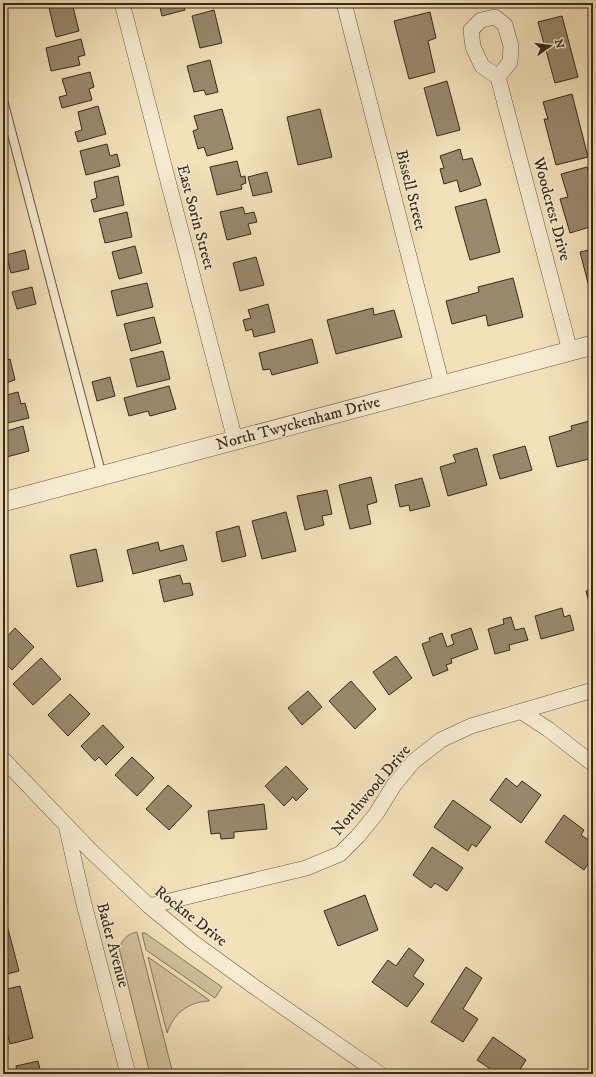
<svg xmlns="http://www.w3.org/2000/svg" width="596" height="1077" font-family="'IM FELL DW Pica',serif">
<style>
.green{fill:#d3c29f;stroke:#85765c}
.building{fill:#99896d;stroke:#37291a}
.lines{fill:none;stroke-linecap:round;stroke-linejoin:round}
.service-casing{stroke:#665742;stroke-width:10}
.minor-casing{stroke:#665742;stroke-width:16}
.tertiary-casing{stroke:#665742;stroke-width:20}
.service{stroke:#f7ecd2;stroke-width:8}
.minor{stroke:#f7ecd2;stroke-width:15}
.tertiary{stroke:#f7ecd2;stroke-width:19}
.labels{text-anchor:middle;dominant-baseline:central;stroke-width:3;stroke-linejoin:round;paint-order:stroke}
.street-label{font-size:16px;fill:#37291a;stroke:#f7ecd2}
</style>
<rect width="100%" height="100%" fill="#f3e1ba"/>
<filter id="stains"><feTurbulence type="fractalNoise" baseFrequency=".005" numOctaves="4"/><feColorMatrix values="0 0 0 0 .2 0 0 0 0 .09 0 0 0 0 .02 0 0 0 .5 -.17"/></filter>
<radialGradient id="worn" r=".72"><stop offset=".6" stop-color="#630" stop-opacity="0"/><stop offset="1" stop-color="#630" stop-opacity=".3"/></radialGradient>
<!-- green -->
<path class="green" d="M137,932L173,1074H150L119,948C123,939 127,934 137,932Z
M142,933H145L222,987L215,998L146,950Z
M148,957L209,1000V1001C188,1002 174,1013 167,1033Z"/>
<!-- building -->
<path class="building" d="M67,3H72L79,31L56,37L49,8Z
M159,3H183L185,10L162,16Z
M214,10L222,43L200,48L192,16Z
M430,12L436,38L428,41L435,72L409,79L394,21Z
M562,16L578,77L555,83L538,22Z
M81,39L85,55L78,57L80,65L51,71L46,48Z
M210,60L218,92L206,95L204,90L194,92L187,66Z
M90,72L94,87L89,89L92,100L62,108L59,97L67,95L62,79Z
M447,81L460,130L437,136L424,88Z
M572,94L588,157L556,165L544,119H548L543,102Z
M98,106L106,134L78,142L75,132L82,130L78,112Z
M222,109L233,149L207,156L204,147L198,149L193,131L198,129L194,116Z
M320,109L332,157L298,165L287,117Z
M107,144L110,156L117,154L120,166L86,175L80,151Z
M460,149L463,160L472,158L481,185L460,192L457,180L444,184L440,169L444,168L440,156Z
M237,161L241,177L245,176L246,183L241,185L242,189L217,195L210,167Z
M587,167L593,186V226L570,233L560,199L568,197L561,174Z
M267,172L272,192L253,196L248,177Z
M118,176L124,205L94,212L91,200L97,198L94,182Z
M486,199L500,252L470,260L455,207Z
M243,207L245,214L254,212L257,222L248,224L251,234L227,240L220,212Z
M127,212L132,237L105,243L99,219Z
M135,246L142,273L119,279L112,252Z
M593,249V281L588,283L580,252Z
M25,250L29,269L11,273L6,255Z
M256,257L264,285L240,291L233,263Z
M513,278L523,317L488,326L486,315L452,324L446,301L479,292L478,287Z
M147,283L153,307L117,316L111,291Z
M32,287L36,304L17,309L12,292Z
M268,304L275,332L254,337L252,329L246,331L243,320L251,318L248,310Z
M373,308L374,315L394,310L402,337L336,354L327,320Z
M154,317L161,343L131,351L124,324Z
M3,329L7,346L3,347Z
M312,339L318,363L272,375L270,369L263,370L259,353Z
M163,351L170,379L137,387L130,359Z
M10,359L15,380L3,384V361Z
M110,377L115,396L97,401L92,382Z
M169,386L176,409L150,416L148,411L129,416L124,398Z
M18,392L21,404L25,403L29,418L3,424V396Z
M593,420V458L557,467L549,437L572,430L571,426Z
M23,426L29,451L3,458V432Z
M525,446L532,470L500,479L493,455Z
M477,448L487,485L448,496L440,467L456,462L453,455Z
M371,477L377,502L367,505L371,524L350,529L339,485Z
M422,478L430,506L410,511L409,505L400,507L395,485Z
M327,490L332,514L322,516L324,525L305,530L297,496Z
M286,512L296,551L262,559L252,521Z
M239,526L246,556L222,562L216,532Z
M158,542L160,551L183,545L187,560L133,574L127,550Z
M96,549L103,581L77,587L70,555Z
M180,575L183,584L190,583L193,595L164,602L159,580Z
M593,589V617L586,591Z
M562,608L564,617L570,615L574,630L541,639L535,616Z
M511,617L515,630L524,628L528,640L509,645L510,650L495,654L488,629L504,624L503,619Z
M15,628L34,647L12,670L3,661V641Z
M471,628L478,649L451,659L452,663L446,665L448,670L433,676L422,644L430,641L429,638L442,633L447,647L454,644L451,635Z
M396,656L412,678L389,695L373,672Z
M41,658L61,679L33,705L13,684Z
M351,681L376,709L355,729L329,701Z
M308,691L322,707L302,725L288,708Z
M70,694L90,714L68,736L48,715Z
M103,725L124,747L106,765L99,757L95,761L81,746Z
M132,757L154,778L137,796L115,775Z
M286,766L308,789L296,801L293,797L284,806L265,786Z
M506,778L517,787L522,781L541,795L521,823L490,800Z
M168,785L192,806L169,830L146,809Z
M453,800L491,827L476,847L472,844L468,851L434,827Z
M264,804L267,829L234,832V838L221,839L220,833L211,834L208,811Z
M564,815L584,830L581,835L593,843V856L584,870L545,842Z
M432,847L463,868L447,891L435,883L431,888L413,875Z
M365,895L378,930L338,946L324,911Z
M7,925L19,971L3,975V926Z
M409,948L424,960L413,976L424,984L407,1007L372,982L388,960L396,966Z
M466,967L482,978L463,1009L478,1019L463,1042L431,1022Z
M20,986L33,1038L10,1044L4,1021H3V990Z
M493,1037L526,1060L517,1074H498L477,1060Z
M38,1061L41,1074H11L17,1072L16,1066Z
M287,1069L289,1074H270Z"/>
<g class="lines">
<!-- service casing -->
<g class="service-casing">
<path id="service" d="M3,100L102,476"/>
</g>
<!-- minor casing -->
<g class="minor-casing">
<path id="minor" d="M122,3L235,440
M344,3L442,385
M498,77L482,66L473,47L471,30L481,20L495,17L505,25L511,46L510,62L498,77L570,351
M522,712L548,729L593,764
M3,759L90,850L149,906L194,943L256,988L380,1074
M66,825L83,900L128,1074
M149,906L306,868L340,854L358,836L376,814L394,785L413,762L441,740L471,726L593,690"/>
</g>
<!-- tertiary casing -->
<g class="tertiary-casing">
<path id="tertiary" d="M3,502L593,345"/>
</g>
<!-- service -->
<use href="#service" class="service"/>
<!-- minor -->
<use href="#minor" class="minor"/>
<!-- tertiary -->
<use href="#tertiary" class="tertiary"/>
</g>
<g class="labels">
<!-- street labels -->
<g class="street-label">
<text transform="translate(411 190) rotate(76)">Bissell Street</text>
<text transform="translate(552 209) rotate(75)">Woodcrest Drive</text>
<text transform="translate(196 217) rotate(75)">East Sorin Street</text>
<text transform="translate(298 423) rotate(-15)">North Twyckenham Drive</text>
<text transform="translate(371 790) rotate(-50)">Northwood Drive</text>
<text transform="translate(191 916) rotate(38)">Rockne Drive</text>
<text transform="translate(113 945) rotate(75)">Bader Avenue</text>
</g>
</g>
<!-- margin -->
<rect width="596" height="1077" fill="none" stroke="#f3e1ba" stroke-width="16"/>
<rect x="4" y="4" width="588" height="1069" fill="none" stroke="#37291a" stroke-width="2"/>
<rect x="8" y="8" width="580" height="1061" fill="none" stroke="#37291a"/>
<!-- north arrow -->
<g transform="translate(550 46) rotate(76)" stroke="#f7ecd2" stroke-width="3" paint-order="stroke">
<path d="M0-3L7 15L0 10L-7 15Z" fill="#37291a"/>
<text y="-6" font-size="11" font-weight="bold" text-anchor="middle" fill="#37291a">N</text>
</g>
<rect width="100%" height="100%" filter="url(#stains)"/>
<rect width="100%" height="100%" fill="url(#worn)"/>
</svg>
